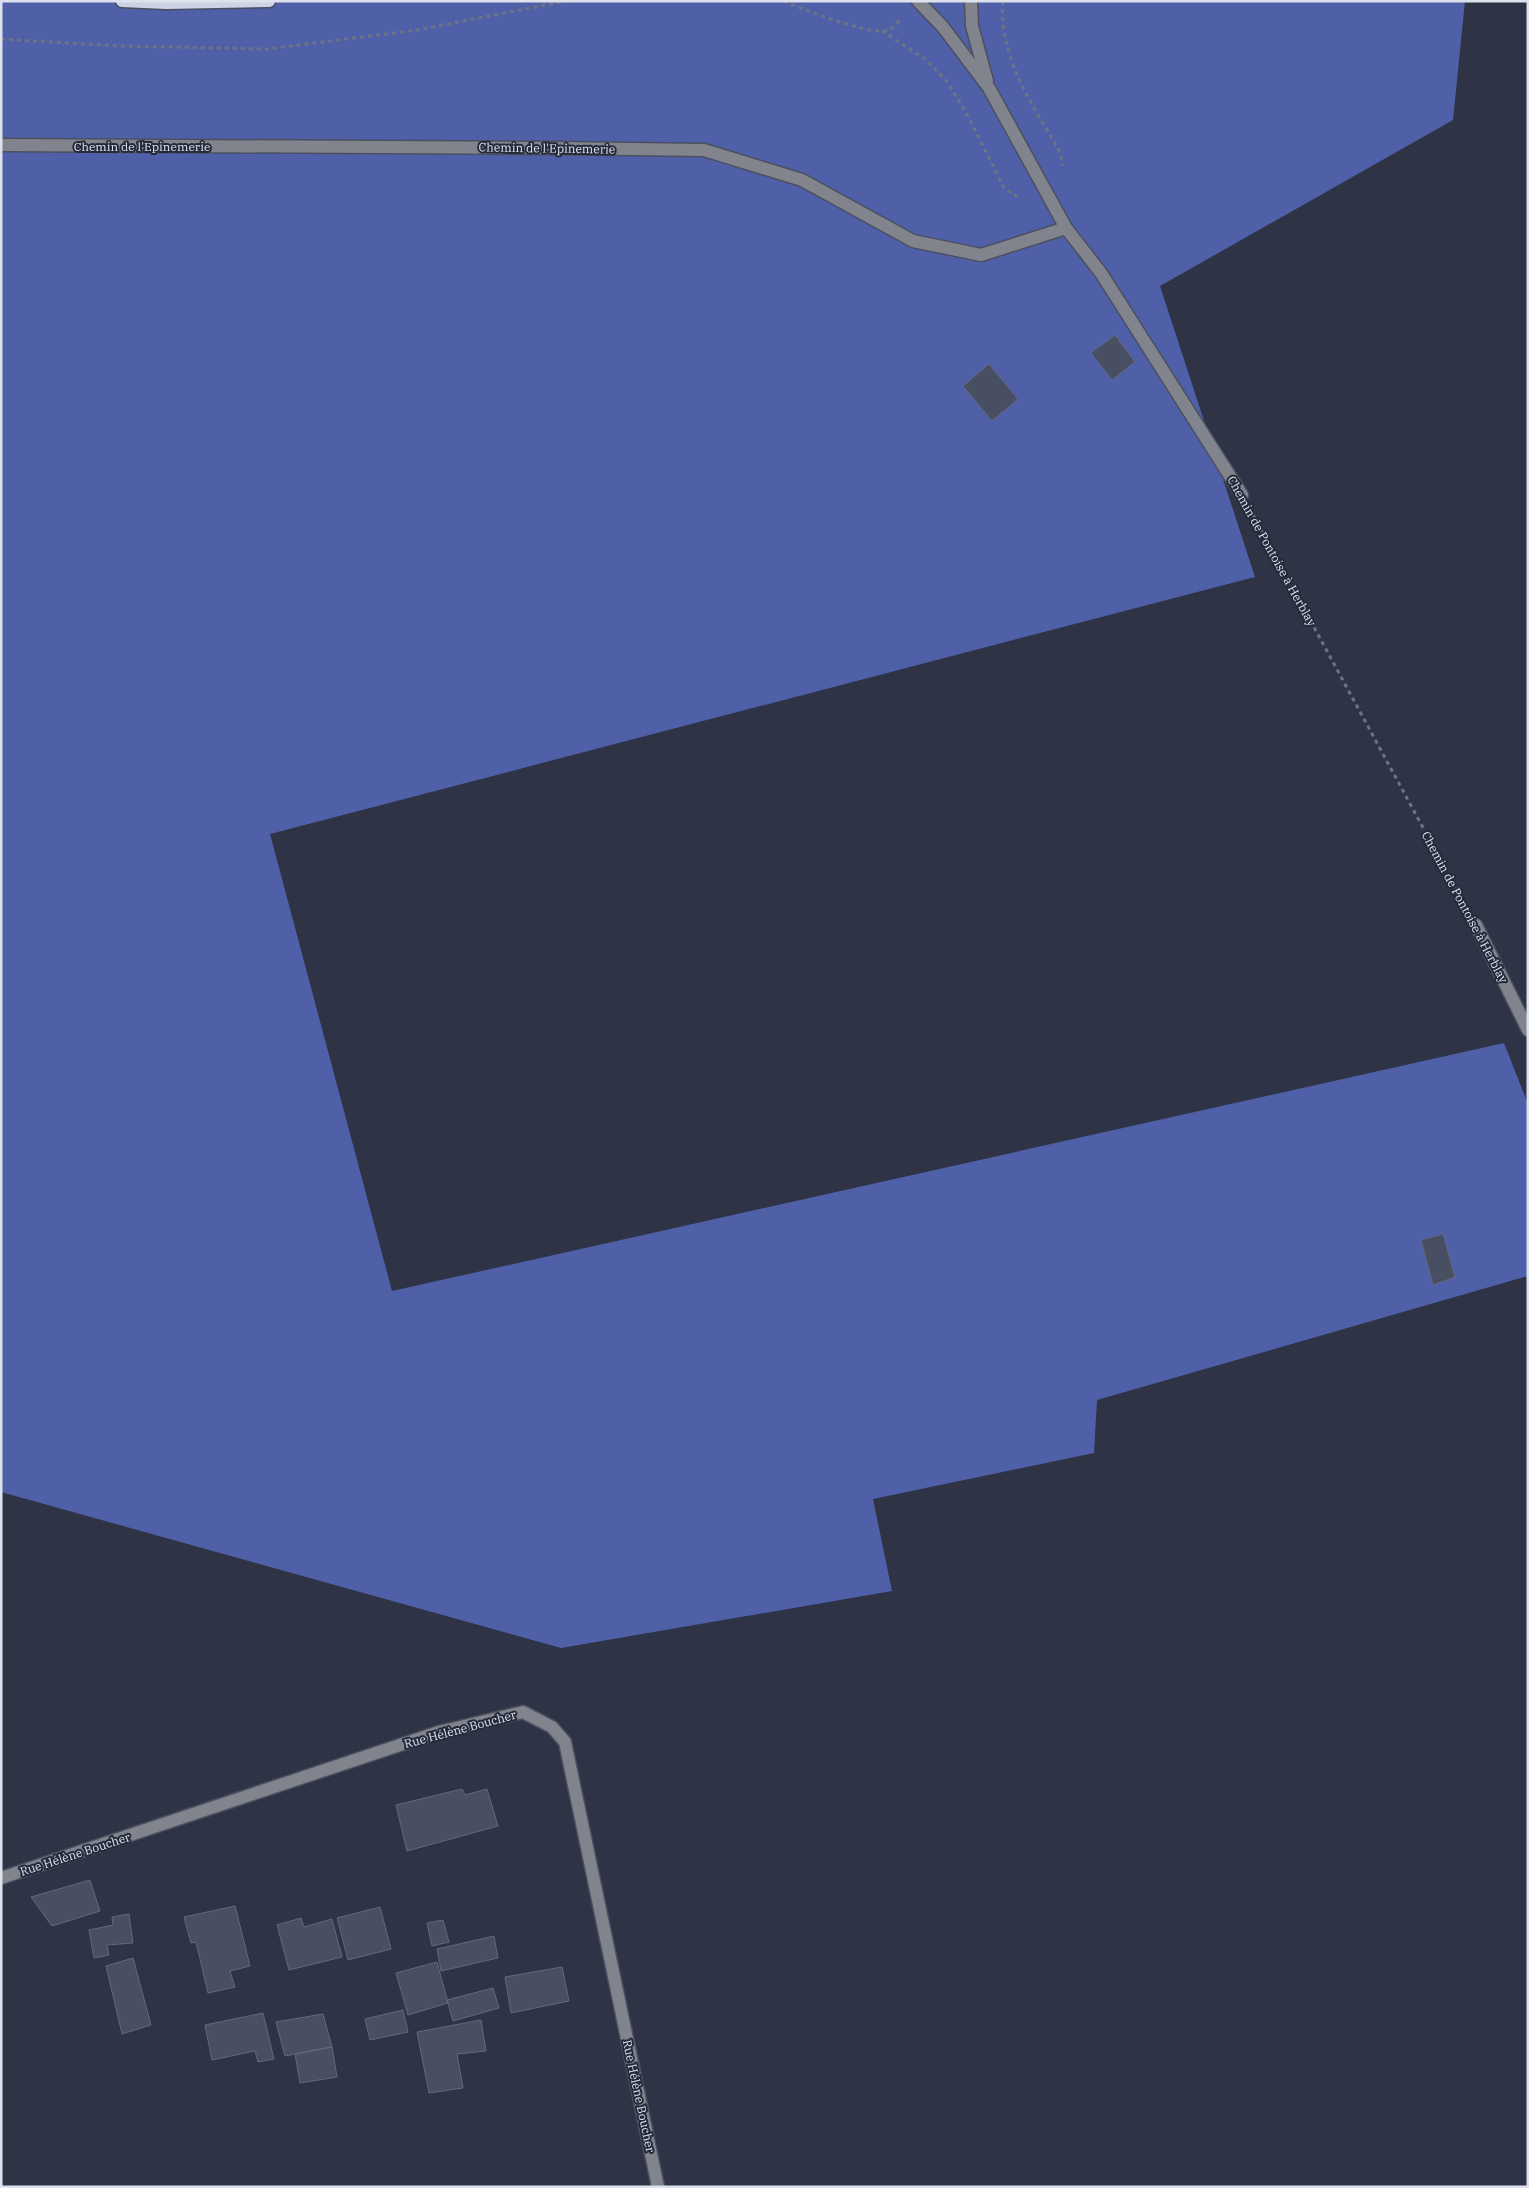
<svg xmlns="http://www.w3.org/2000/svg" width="1529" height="2188" font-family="'IBM Plex Serif',serif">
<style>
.forest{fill:#4f60a8}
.building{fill:#494f62;stroke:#63697d}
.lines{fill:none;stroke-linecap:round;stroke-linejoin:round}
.minor-casing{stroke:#4a5060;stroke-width:15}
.major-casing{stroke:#4a5060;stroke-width:15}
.path{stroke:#6e7382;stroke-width:3;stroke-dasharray:4 4;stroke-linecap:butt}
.minor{stroke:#81848d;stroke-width:12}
.major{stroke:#cdd3e6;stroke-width:12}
.labels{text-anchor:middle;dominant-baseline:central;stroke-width:4;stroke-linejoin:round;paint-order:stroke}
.street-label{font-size:12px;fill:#dee2ed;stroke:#252a3a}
</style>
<rect width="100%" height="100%" fill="#2e3445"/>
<!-- forest -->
<path class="forest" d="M1,1H1465L1453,120L1160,286L1255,577L270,834L392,1291L1504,1043L1528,1104V1276L1097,1400L1094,1453L873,1499L892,1591L561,1648L1,1492Z"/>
<!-- building -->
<path class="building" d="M1115,335L1135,362L1112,380L1091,353Z
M989,364L1018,399L992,421L963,386Z
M1443,1234L1455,1277L1433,1285L1421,1240Z
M462,1789L465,1795L487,1789L498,1826L407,1851L396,1805Z
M90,1880L100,1911L52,1926L31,1897Z
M235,1906L250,1966L230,1971L235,1987L208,1993L196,1942L191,1943L184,1917Z
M380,1907L391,1949L348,1960L337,1918Z
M129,1914L133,1943L107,1945L109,1955L94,1958L89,1930L113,1925L112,1917Z
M301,1918L304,1927L332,1919L342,1957L289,1970L277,1925Z
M443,1920L449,1942L432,1946L427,1923Z
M494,1936L498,1958L441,1971L437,1949Z
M133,1958L151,2025L122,2034L106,1966Z
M437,1962L448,2003L408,2015L396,1973Z
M562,1967L569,2001L511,2013L505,1977Z
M493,1988L499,2008L453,2021L447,2000Z
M403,2010L408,2032L370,2040L365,2019Z
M263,2013L274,2059L258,2062L255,2051L212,2060L205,2025Z
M323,2014L332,2047L285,2056L276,2022Z
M481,2020L486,2051L457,2054L463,2088L429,2093L417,2032Z
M332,2047L337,2077L300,2083L295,2054Z"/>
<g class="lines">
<!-- minor casing -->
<g class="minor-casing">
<path id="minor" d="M918,1L943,27L989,88L1066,228L1101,273L1242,495
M971,1L972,26L987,81
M1,145L557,148L704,150L802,180L913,241L981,255L1066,228
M1476,925L1528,1030
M1,1878L439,1732L523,1712L552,1727L565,1742L658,2187"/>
</g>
<!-- major casing -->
<g class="major-casing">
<path id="major" d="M122,1L166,3L269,1"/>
</g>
<!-- path -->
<path class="path" d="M784,1C800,9 869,34 885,31C893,29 896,24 900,19
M1003,1C998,58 1035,108 1061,154L1062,166
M882,31L925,59L946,80L966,112L1004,188L1019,198
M1,39L120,46L268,49L417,30L566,1
M1253,515L1464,903"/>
<!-- minor -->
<use href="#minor" class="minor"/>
<!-- major -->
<use href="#major" class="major"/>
</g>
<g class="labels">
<!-- street labels -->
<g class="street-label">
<text x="142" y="146">Chemin de l'Epinemerie</text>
<text transform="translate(547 148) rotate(1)">Chemin de l'Epinemerie</text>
<text transform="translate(1272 551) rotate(61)">Chemin de Pontoise à Herblay</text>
<text transform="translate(1465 907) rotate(62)">Chemin de Pontoise à Herblay</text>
<text transform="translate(460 1729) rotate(-15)">Rue Hélène Boucher</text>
<text transform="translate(75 1854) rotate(-18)">Rue Hélène Boucher</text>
<text transform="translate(639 2096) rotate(78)">Rue Hélène Boucher</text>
</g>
</g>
<!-- border -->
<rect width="1529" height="2188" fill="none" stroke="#dee2ed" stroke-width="5"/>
</svg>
